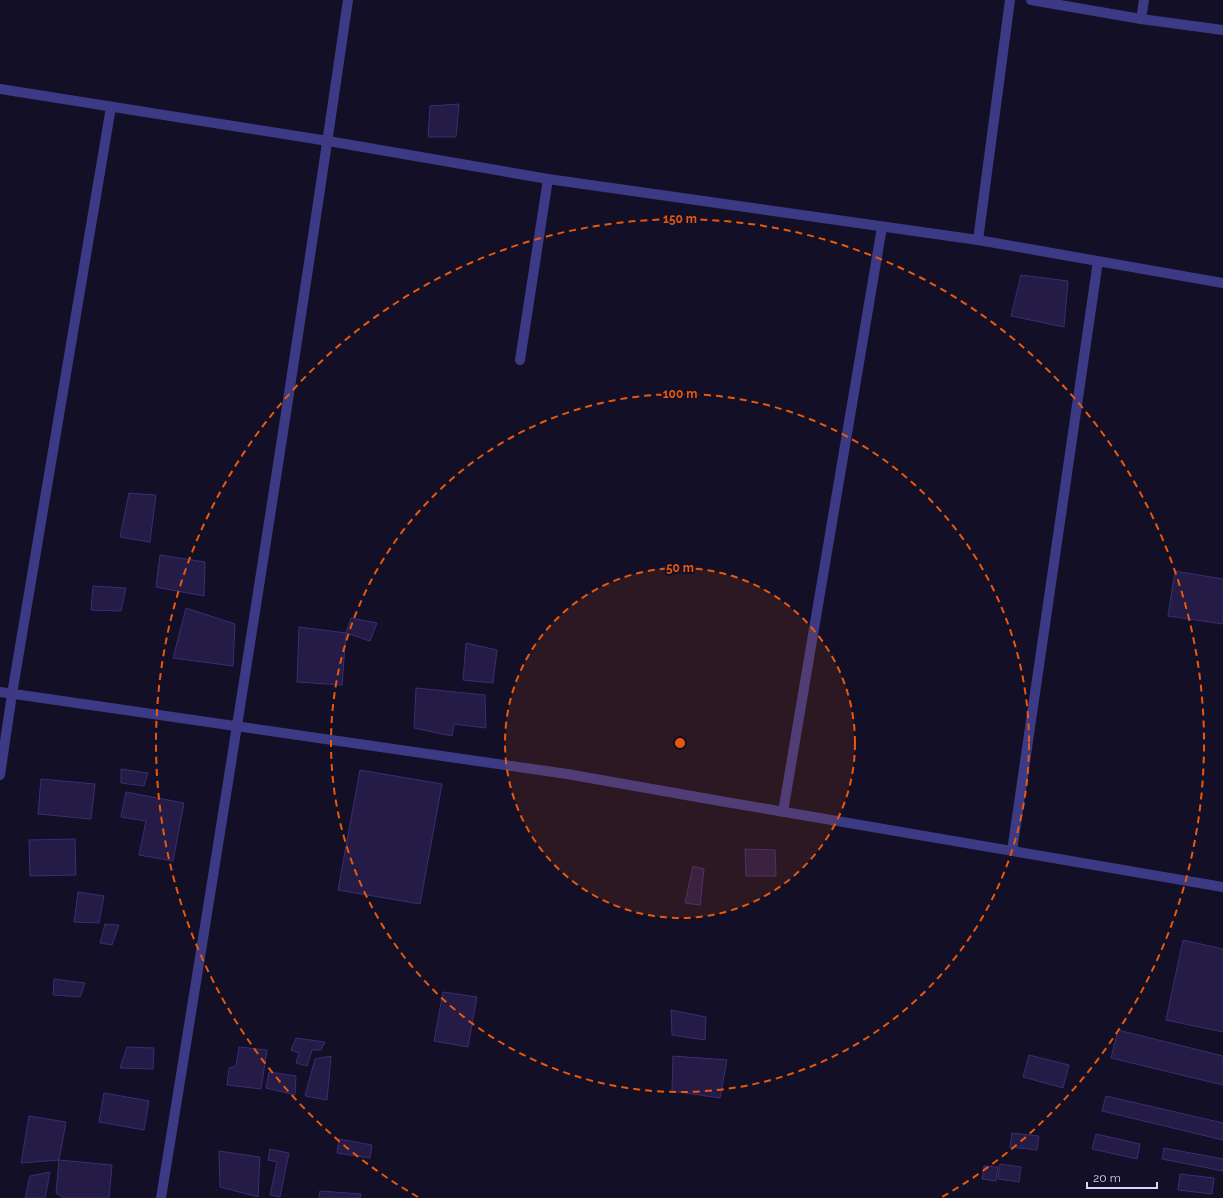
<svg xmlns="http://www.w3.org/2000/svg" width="1223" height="1198" font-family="Raleway,sans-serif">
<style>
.building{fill:#241b47;stroke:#3b2d73}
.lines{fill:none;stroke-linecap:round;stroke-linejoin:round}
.minor{stroke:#3d3a85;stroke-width:10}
.ring{fill:none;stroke:#e8590c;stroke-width:2;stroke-dasharray:7 5}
.centre{fill:#e8590c;stroke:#130f26;stroke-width:2}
.ring-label{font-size:12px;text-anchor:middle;font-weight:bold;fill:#e8590c;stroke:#130f26;stroke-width:4;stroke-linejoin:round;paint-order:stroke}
</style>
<rect width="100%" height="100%" fill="#130f26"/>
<!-- building -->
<path class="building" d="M459,104L456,137H428L430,106Z
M1021,275L1068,281L1064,327L1011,316Z
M129,493L156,495L150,542L120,537Z
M160,555L205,562L204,596L156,587Z
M1175,571L1223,579V624L1168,616Z
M93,586L126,588L121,611L91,610Z
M186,608L235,624L233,666L173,658Z
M351,618L377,623L370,641L346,633Z
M299,627L346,633L342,685L297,682Z
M466,643L497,650L493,683L463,680Z
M416,688L485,695L486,728L454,724L452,736L414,728Z
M121,769L148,773L144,786L121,783Z
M360,770L442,784L420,904L338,890Z
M41,779L95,784L91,819L38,814Z
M126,792L184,803L173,861L139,855L146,821L121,817Z
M75,839L76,875L30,876L29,840Z
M745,849L775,850L776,876H746Z
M693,866L704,869L700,905L685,903Z
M78,892L104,896L99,923L74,922Z
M105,924L119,925L112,945L100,943Z
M1183,940L1223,949V1032L1166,1020Z
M54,979L85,983L80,997L53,995Z
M443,992L477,997L468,1047L434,1041Z
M671,1010L706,1017L705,1040L672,1035Z
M1118,1030L1223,1056V1085L1111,1058Z
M296,1038L325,1042L321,1050H312L307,1066L296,1063L299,1053L291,1050Z
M127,1047L154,1048L153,1069L120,1068Z
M239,1047L267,1050L261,1089L227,1085L229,1068L236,1066Z
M1029,1055L1069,1065L1063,1088L1023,1077Z
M331,1056L327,1100L305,1096L315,1059Z
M673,1056L727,1060L720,1098L672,1091Z
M269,1072L296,1076L295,1095L266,1088Z
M104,1093L149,1101L144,1130L99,1122Z
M1106,1096L1223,1123V1140L1102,1111Z
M29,1116L66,1122L59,1160L21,1163Z
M1012,1133L1039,1136L1037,1150L1010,1147Z
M1096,1134L1140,1144L1137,1159L1092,1149Z
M339,1139L372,1145L370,1158L337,1153Z
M1164,1148L1223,1159V1171L1162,1159Z
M270,1149L289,1153L280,1197L270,1195L277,1162L268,1160Z
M219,1151L260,1157L258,1197L220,1187Z
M59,1160L112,1165L109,1198H64L56,1193Z
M1000,1164L1021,1167L1019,1182L998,1179Z
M984,1166L998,1167L996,1181L982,1179Z
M50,1172L45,1198H25L30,1176Z
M1180,1174L1214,1178L1212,1194L1178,1190Z
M320,1191L361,1194L360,1198H319Z"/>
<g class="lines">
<!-- minor -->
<path class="minor" d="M1031,0L1141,19L1223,30
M1141,19L1144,0
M0,89L328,141L548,179L978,240L1223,283
M978,240L1010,0
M520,360L548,179
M0,692L567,774L720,801L1223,887
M0,775L12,694L111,107
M783,812L882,227
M1012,851L1098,261
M161,1198C226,799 290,400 348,0"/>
</g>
<!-- distance rings -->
<circle cx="680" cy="743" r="175" fill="#e8590c" fill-opacity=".12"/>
<g class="ring">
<circle cx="680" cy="743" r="175"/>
<circle cx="680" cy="743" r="349"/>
<path d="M418 1197A524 524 0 1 1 942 1197"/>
</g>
<circle cx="680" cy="743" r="6" class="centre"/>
<g class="ring-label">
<text x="680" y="223">150 m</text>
<text x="680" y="398">100 m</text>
<text x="680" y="572">50 m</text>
</g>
<!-- scale -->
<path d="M1087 1182v6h70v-6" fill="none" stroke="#d9d4ff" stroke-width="2"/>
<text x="1093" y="1182" font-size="12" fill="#d9d4ff" stroke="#130f26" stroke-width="3" paint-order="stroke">20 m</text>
</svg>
